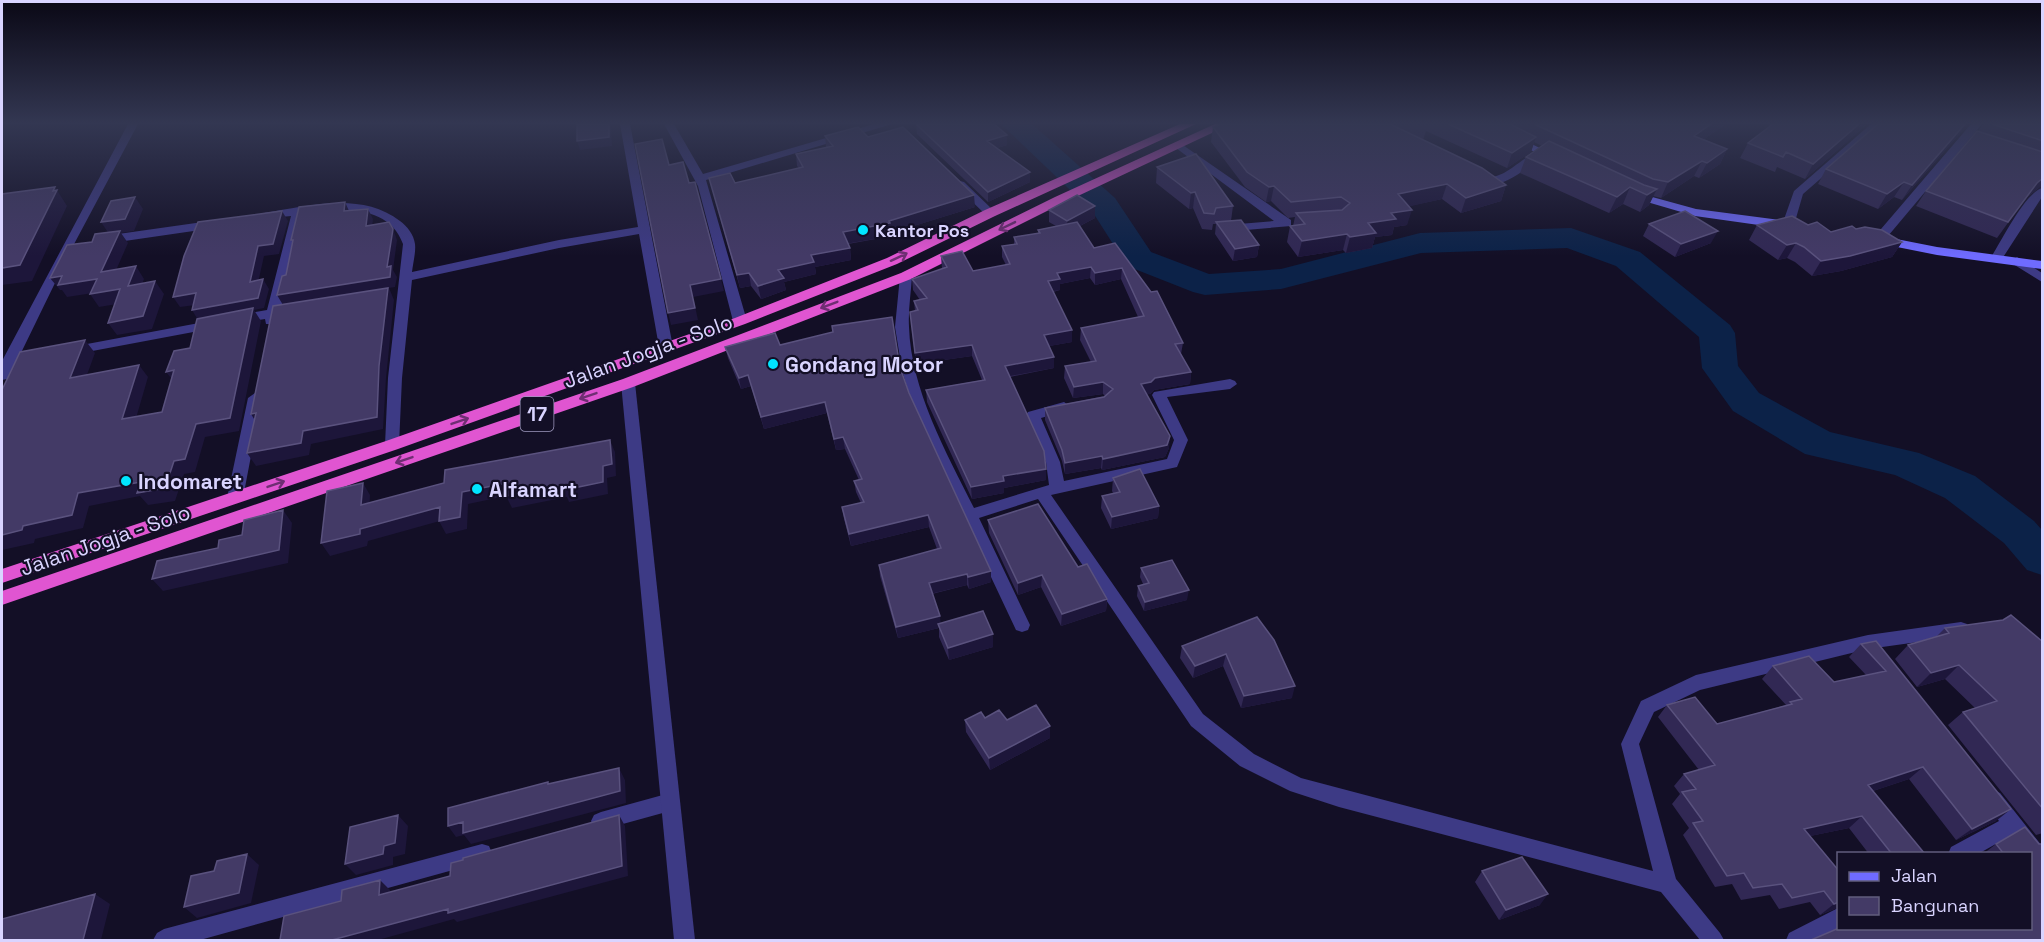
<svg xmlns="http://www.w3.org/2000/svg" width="2044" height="942" font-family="'Space Grotesk',sans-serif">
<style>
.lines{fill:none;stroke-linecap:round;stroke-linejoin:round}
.river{fill:#0c2248;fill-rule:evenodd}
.minor{fill:#3d3a85;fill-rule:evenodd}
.tertiary{fill:#3d3a85;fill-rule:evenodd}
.secondary{fill:#6f6bff;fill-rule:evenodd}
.trunk{fill:#e055d1;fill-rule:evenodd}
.wall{fill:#312854}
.shaded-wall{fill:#1d163a}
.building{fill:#433a66;stroke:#5a527e;stroke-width:1.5}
.oneway{stroke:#6f2e73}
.poi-dot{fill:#00e5ff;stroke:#130f26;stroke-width:2}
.labels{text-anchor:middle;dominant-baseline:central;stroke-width:4.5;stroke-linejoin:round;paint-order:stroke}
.far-poi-label{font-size:18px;font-weight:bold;fill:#d9d4ff;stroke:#130f26;text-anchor:start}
.shield{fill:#130f26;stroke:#9e99be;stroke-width:1.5}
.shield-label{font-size:20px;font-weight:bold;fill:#d9d4ff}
.street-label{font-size:21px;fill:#d9d4ff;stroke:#130f26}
.poi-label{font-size:21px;font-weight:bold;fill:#d9d4ff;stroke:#130f26;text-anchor:start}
</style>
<rect width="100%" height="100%" fill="#130f26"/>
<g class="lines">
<!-- river -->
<path class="river" d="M1001,124H1032L1115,198L1151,252L1209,274L1281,269L1420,233L1571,228L1640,252L1730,325L1735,333L1738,366L1759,393L1830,432L1919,453L1975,476L2034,521L2042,530V575L2027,570L2004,543L1945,498L1895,475L1805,454L1733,411L1702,368L1699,337L1616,266L1567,248L1421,253L1281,289L1205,295L1193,292L1127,266L1092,211Z"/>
<!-- minor -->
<path class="minor" d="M128,124H138L73,246L19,357L35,354L42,358L40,361L14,366L7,379L2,380V361Z
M620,124H630L673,347L671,350L666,351L659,347L639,234L559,248L412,280L402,378L399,445L392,450L385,445L388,378L403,244C388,203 338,208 303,214L281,308L297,307L298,310L297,313L279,316L276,324H266L265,319L239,323L232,319L239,315L267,310L291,216L260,219L258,217L264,213C308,206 361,191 400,221C407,226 414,235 415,244C416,252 413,263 412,272L559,240L638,227Z
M664,124H674L703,174L874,124H892L706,180L747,321L740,325L733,321L698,186Z
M1871,124H1883L1803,194L1794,225L1788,229L1784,228L1782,225L1794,191Z
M1971,124H1982L1883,242H1875V236Z
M1180,143L1291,220V226L1223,232V226L1227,225L1274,221L1176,148V144Z
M1540,151L1545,154L1544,156C1526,168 1495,197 1473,180L1479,177C1505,182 1518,158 1540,151Z
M960,181L964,182L994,211V215H986L956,186L954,184Z
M2042,188V197L2002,259L2000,262H1992L1990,259C2001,242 2024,194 2042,188Z
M217,220L223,224L221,227L104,244L98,240L104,236Z
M2017,257L2042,273V282L2013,264L2011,261Z
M906,272L912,276C911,293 908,310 909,327C911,390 946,452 974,508L1049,485L1046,462L1026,415L1028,412L1064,402L1071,407L1069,410L1041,418L1060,462L1064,481L1167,459L1174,440L1152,395L1154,392L1230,379L1235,381L1237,384L1230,389L1167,397L1188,440L1177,467L1051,495L1203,714L1254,754L1301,778L1653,871L1621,744L1641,701L1696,675L1868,635L1961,622L1967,624L1970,629L1967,634L1961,636L1868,649L1700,690L1654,712L1639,744L1676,879L1720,933L1724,940H1700L1661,892L1339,807L1290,791L1240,766L1191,726L1038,499L979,518L1030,625L1028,630L1022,632L1016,630L934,456L912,404L902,370L895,327L900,276Z
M215,320L220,321L222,324L220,327L71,355L64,351L71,347Z
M255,393L262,398L243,498L240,502H230L227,498L248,398Z
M1993,790L2000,793L2042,846V870C2033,868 2030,863 2030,854H2024L2010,836L1978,854H1948L1951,847L1999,821L1983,799L1986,793Z
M670,793L677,796L680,802L677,808L670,811L601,830L594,827L591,821L594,815L601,812Z
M482,844L489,846L492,853L489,860L482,862L200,940H153L157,933L164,929Z
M1838,908L1839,928L1817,940H1786L1789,933Z"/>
<!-- tertiary -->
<path class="tertiary" d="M628,378L635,383L695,940H674L621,383Z"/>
<!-- secondary -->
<path class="secondary" d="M1477,124H1491L1560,158L1555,161L1551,160Z
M1634,192L1696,209L1787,221L1793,225L1787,229L1695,216L1630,197V193Z
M1881,236L1937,247L2042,261V269L1937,255L1877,243V237Z"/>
<!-- trunk -->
<path class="trunk" d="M1180,124H1196L995,216L897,264L745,324L398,449L2,583V569L386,441L735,318L887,258L985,210Z
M1215,124H1231L1063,203L911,279L633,387L2,605V591L623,379L901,273L1055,197Z"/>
</g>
<!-- wall -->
<path class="wall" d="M916,124L1007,135V145L997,148L1030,172V182L988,202L917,134Z
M1221,124H1726L1704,139L1727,149L1720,164L1699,178L1694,176L1661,198L1653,196L1649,205L1640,212L1623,204L1609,213L1520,173L1526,157L1542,146L1534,142L1531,152L1507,168L1426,131L1423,140L1506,185L1501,201L1461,213L1442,199L1409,206L1407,225L1394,227L1392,235L1375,237L1372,248L1346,253L1343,250L1298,257L1287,242L1290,226H1293L1295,217L1288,218L1271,201L1266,202L1245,187L1211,142L1213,127Z
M1766,124H1867L1805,179L1777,167L1775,172L1740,158L1748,143L1770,126Z
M1878,124H1968L1902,200L1894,197L1878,209L1818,184L1826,169Z
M1983,124H2043V187L2041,186L2026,198L1997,238L1916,206L1926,191L1978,131Z
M825,136L868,137L975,207L891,233L892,236L848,244L850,248L851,260L815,267L816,274L784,282L786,290L761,299L751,286L740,288L709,178L735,183L799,168L797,166L796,154L826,147Z
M1157,167L1233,206L1231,221L1259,245L1257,257L1233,261L1215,234L1216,224H1213L1212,230L1202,229L1193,208L1189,209L1156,183Z
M1095,206V218L1080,226L1094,248L1115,243L1183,343L1181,354L1191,372L1190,384L1154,390L1150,394H1147L1169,448L1165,457L1102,470L1101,468L1065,474L1062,461L1045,420V408L1105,396L1103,394L1073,398L1064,378L1065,366L1091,362L1080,340L1081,328L1138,317L1121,279L1095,285L1090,278L1060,284V290L1053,292L1072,342L1049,346L1054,357V368L1010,377L1046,469V480L1004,488V493L972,499L927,402L926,390L982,380L972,356L916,364L911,323L915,311L914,301L920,300L913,290L912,279L942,269L941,256L973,271L1006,265L1002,257V246L1014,244V237L1038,233V230L1056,226L1049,222V210Z
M1649,224L1711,243L1675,257L1643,236Z
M1757,225H1808L1831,232L1856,229L1902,242L1892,257L1841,271L1812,276L1795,262L1787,258L1778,260L1749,240Z
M780,345L899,364L909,393L991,582L969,589L967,585L932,594L940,616V624L993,634V647L949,660L939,637V628L898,638L880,576L879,565L937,549L929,527L851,546L844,519L842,507L861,503L856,492L854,481L859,480L845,449L836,450L827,413L764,429L751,386L741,389L728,358L725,347Z
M1113,478L1159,506L1158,518L1111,529L1101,508L1102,496L1113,493L1112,491Z
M988,520L1078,567L1107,599L1106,611L1061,626L1041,587L1018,595L989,533Z
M1141,568L1187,600L1144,611L1137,596L1138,586L1143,584L1140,577Z
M1257,617L1292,698L1241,708L1223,666L1193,678L1180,658L1182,646Z
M1945,628L2043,642V833L2036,835L1948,725L1963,712L1975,708L1945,679L1917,687L1895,659L1908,645L1937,636Z
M1876,641L1996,821L1956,840L1909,779L1873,791L1925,854H1869L1849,828L1810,836L1839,871V907L1820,915L1810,902L1779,909L1770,895L1741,900L1732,884L1715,887L1683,835L1689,828L1672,804L1680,794L1674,786L1684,774L1699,770L1658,717L1667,705L1717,724L1786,705L1762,679L1773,666L1834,682L1866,675L1849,657L1861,644Z
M985,718L1050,726V738L990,770L966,732L965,720Z
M2025,827L2039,844H2043V940H1811L1839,928H2031V854H1983L1996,844Z
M1482,871L1540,905L1499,920L1475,882Z"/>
<!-- shaded-wall -->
<path class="shaded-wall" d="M609,124H610L611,128L612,146L580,150L577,141Z
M1711,124H1726L1687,151L1694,136Z
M1859,124H1867L1805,179L1813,164Z
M1965,124H1968L1902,200L1912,185Z
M1007,135V145L988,151L987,141Z
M1536,137L1531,152L1507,168L1512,153Z
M1727,149L1720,164L1699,178L1707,163Z
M1702,161L1694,176L1661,198L1668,182Z
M1030,172V182L988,202V192Z
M2043,178V184L2041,186L2026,198L2037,183Z
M1904,182L1894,197L1878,209L1887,194Z
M1447,184L1442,199L1394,210L1398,194Z
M1506,185L1501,201L1461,213L1466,198Z
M1274,186L1271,201L1266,202L1269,187Z
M55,187L67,206L32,281L2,285V268Z
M1630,187L1623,204L1609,213L1617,197Z
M1657,189L1649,205L1640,212L1647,195Z
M1195,192L1193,208L1189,209L1191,193Z
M974,195L975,207L891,233L892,236L845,244L843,232L889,221Z
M135,197L143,209L134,231L121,233L128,243L110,284L101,272L109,234L101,222Z
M345,202L350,213L344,211Z
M1095,206V218L1066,233L1067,221Z
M368,209L373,219L371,236L366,226Z
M1412,210L1407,225L1394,227L1392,235L1375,237L1372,248L1346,253L1350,237L1368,223L1391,213Z
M282,211L288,221L279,254L264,256L256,292L250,282L258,246Z
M393,229L397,240L393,270L397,277L395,287L389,288L394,300L386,378L383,429L311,444L309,455L256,466L247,453L283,305L277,295L387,267Z
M1718,231L1711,243L1675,257L1681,244Z
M1347,234L1343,250L1298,257L1302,241Z
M1902,242L1892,257L1841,271L1812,276L1821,261Z
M1796,243L1787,258L1778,260L1787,245Z
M1259,245L1257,257L1233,261L1235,249Z
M850,248L851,260L815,267L816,274L784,282L786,290L761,299L758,286L778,270L811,255Z
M136,266L144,279L137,298L128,286Z
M1091,267L1090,278L1060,284V290L1048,292V281L1057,273Z
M1122,268L1121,279L1095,285V273Z
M749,273L751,286L740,288L737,275Z
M62,276L97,279L106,291L67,297L62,290H60L50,278Z
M263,279L269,289L264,308L254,310L261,321L239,431L205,437L195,472L184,474L175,501L148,505L140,496L89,506L83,528L35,539L34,543L2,550V535L23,526L78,493L141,482L149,491L198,320L192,310Z
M721,279L724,291L693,297L698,320L671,325L668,313L690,285Z
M155,281L164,294L152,329L117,335L108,323Z
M120,289L129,302L99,307L90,294Z
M196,293L203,304L180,307L173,297Z
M1072,330V342L1044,347V335Z
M85,340L95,353L81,391L70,378Z
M972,345V356L916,364L915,353Z
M1054,357V368L1005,377V366Z
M139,365L148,377L132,432L122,419Z
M174,370L176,384L166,372Z
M1191,372L1190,384L1154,390L1150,394L1140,396L1141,384L1155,378Z
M748,375L751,386L741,389L739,378Z
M1103,382V394L1073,398L1074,387Z
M825,402L827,413L764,429L761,417Z
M256,413L259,427L251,414Z
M1170,436L1169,448L1165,457L1102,470L1103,459Z
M843,437L845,449L836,450L834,439Z
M610,440L615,452L616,476L607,478L608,494L569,502L567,497L512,508L506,496L468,504L467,529L446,534L439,521L462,492L603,466Z
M1102,456L1101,468L1065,474V463Z
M1046,469V480L1004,488V493L972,499L971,487L1003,476Z
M363,483L370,495L369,518L361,505Z
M1159,506L1158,518L1111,529L1112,517Z
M440,507L447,519L368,541L367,546L330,556L321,543L360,529Z
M283,510L292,523L288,563L163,591L152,579L279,550Z
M928,515L929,527L851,546L849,534Z
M991,571V582L969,589L968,577Z
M967,574V585L930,594L929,583Z
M1042,575L1041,587L1018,595V583Z
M1189,590L1187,600L1144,611L1145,602Z
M1107,599L1106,611L1061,626L1062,614Z
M940,616L941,627L938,624L939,628L898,638L896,627Z
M993,634V647L949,660L948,648Z
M1226,654L1223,666L1193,678L1195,666Z
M1959,665L1945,679L1917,687L1931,673Z
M1295,686L1292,698L1241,708L1244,696Z
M1050,726V738L990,770L989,758Z
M1923,767L1909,779L1855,797L1868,785Z
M619,768L625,780L626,803L471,844L464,835L456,837L448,826Z
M2011,809L1996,821L1956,840L1972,829Z
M398,815L408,826L405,854L393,857V865L356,875L345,864L384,846Z
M619,815L625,826L628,876L457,922L454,919L378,940H332Z
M1862,816L1849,828L1791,840L1804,829Z
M247,854L259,865L251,903L197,918L184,907Z
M380,880L390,890L388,905L379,895Z
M95,894L110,904L101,940H83Z
M1548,894L1540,905L1499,920L1506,910Z
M1839,902V907L1820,915L1834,904Z"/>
<!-- building -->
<path class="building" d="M577,124H609V137L577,141Z
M916,124H994L1007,135L987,141L1030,172L988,192Z
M1221,124H1390L1482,168L1506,185L1466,198L1447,184L1398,194L1412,210L1391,213L1396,219L1368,223L1376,233L1350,237L1347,234L1302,241L1290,226L1305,224L1296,213L1342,210L1350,203L1341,197L1291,202L1274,186L1269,187L1247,172L1213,127Z
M1448,124H1510L1536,137L1512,153Z
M1534,124H1711L1694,136L1727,149L1707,163L1702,161L1668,182L1653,179Z
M1773,124H1859L1813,164L1786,152L1783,157L1748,143Z
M1878,124H1965L1912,185L1904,182L1887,194L1826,169Z
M1992,124H2043V141Z
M858,127L868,137L903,127L974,195L889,221L890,223L843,232L850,248L811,255L814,262L778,270L784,278L758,286L749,273L737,275L709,178L730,173L735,183L803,167L796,154L833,146L825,136Z
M1977,131L2043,152V178L2037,183L2008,222L1926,191Z
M662,139L669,165L683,162L689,183L695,182L721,279L690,285L695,308L668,313L635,144Z
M1549,141L1644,185L1657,189L1647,195L1630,187L1617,197L1526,157Z
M1196,154L1233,206L1216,208L1214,214L1204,213L1195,192L1191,193L1157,167Z
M55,187L53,191L57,190L20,265L2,268V194Z
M1077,195L1095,206L1067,221L1049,210Z
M135,197L125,219L101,222L111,201Z
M345,202L344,211L368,209L366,226L389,222L393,229L387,267L391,266L390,277L277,295L282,276L286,275L293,240H291L299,207Z
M282,211L273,244L258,246L250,282L263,279L258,298L192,310L196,293L173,297L184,256L198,222Z
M1685,211L1718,231L1681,244L1649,224Z
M1792,216L1808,225L1817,222L1831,232L1852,226L1856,229L1865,227L1882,230L1902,242L1850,256L1821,261L1804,247L1796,243L1787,245L1757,225Z
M1241,220L1259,245L1235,249L1216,222Z
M1077,222L1094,248L1115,243L1151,292L1157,291L1183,343L1175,344L1191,372L1155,378L1151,382L1141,384L1170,436L1167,445L1103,459L1102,456L1065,463L1062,450L1045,408L1104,397L1113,389L1103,382L1074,387L1065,366L1096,361L1081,328L1144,316L1122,268L1095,273L1091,267L1057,273L1060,279L1048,281L1072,330L1044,335L1054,357L1005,366L1044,451L1046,469L1003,476L1004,481L971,487L926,390L985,380L972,345L915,353L910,312L918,310L914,301L927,298L912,279L947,267L941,256L962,251L973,271L1010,264L1002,246L1017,244L1014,237L1040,233L1038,230Z
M120,231L101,272L136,266L128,286L155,281L143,316L108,323L120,289L90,294L97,279L58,285L62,276L50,278L67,245L92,242L95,234Z
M388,288L379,366L377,417L303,431L301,443L247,453L256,413L251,414L273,306Z
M253,308L230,418L196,424L185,459L174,461L165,488L137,493L141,482L78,493L72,515L23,526L22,530L2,535V390L20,352L85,340L70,378L139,365L122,419L162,412L174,370L166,372L174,351L190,348L197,319Z
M892,317L898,355L896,356L909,393L991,571L968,577L967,574L929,583L940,616L896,627L879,565L941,548L928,515L849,534L842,507L864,502L854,481L862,479L843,437L834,439L825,402L761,417L748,375L739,378L725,347L775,333L780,345L833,332L832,326Z
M610,440L612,464L603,466V482L564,490L563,485L506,496L507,483L462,492L460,517L439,521L440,507L360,529V534L321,543L327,491L363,483L361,505L444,483L445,470Z
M1140,469L1159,506L1112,517L1102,496L1120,492L1113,478Z
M1038,504L1078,567L1087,564L1107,599L1062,614L1042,575L1018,583L988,520Z
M283,510L279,550L152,579L157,561L218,548L219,540L242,535L244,520Z
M1172,560L1189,590L1145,602L1138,586L1149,583L1141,568Z
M983,611L993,634L948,648L938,624Z
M2011,615L2043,642V809L1963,712L1997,701L1959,665L1931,673L1908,645L1949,633L1945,628L2003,620Z
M1257,617L1274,640L1295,686L1244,696L1226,654L1195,666L1182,646Z
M1876,641L2011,809L1972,829L1923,767L1868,785L1925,854H1892L1862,816L1804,829L1839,871V902L1834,904L1824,891L1792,898L1782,884L1753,888L1744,873L1727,876L1693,823L1703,821L1682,792L1696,789L1684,774L1715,765L1667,705L1695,697L1717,724L1792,704L1790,702L1802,699L1773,666L1809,656L1834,682L1886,671L1861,644Z
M1036,705L1050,726L989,758L965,720L981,712L985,718L999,710L1007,720Z
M619,768L620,791L463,833V822L448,826V808L548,782V784Z
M398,815L395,843L384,846L383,854L345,864L350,827Z
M619,815L622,866L448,913V909L332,940H280L284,916L341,901L342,890L380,880L379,895L450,876L451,863L463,860V858Z
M2025,827L2039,844H2043V940H1811L1839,928H2031V854H2004L1996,844Z
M247,854L239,893L184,907L191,876L214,871L217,861Z
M1522,857L1548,894L1506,910L1482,871Z
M95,894L83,940H2V919Z"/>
<!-- one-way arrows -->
<defs><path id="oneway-shaft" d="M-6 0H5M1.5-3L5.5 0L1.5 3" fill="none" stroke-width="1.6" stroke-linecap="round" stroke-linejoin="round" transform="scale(1.5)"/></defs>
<g class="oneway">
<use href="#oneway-shaft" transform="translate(1007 226) rotate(154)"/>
<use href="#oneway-shaft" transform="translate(899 257) rotate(-25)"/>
<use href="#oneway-shaft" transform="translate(829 305) rotate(159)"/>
<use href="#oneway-shaft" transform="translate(588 396) rotate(161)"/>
<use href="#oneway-shaft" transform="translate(460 421) rotate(-19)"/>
<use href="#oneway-shaft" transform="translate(404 460) rotate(161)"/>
<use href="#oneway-shaft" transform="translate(276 484) rotate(-19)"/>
</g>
<!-- sky -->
<linearGradient id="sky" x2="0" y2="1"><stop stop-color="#0a0815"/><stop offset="0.48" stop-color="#333752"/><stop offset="1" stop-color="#333752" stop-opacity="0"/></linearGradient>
<rect width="2044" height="256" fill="url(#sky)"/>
<!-- markers -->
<g class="poi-dot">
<circle cx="863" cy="230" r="6"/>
<circle cx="773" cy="364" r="6"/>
<circle cx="126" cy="481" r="6"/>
<circle cx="477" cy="489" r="6"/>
</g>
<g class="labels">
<!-- far-poi labels -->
<g class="far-poi-label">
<text x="875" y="230">Kantor Pos</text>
</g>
<!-- shield labels -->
<rect class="shield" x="520.5" y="397" width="33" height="34" rx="4.5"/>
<g class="shield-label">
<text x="537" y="414">17</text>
</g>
<!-- street labels -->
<g class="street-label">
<text transform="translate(648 351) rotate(-20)">Jalan Jogja - Solo</text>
<text transform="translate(105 540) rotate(-19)">Jalan Jogja - Solo</text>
</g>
<!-- poi labels -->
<g class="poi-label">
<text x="785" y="364">Gondang Motor</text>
<text x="138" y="481">Indomaret</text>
<text x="489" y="489">Alfamart</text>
</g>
</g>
<!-- border -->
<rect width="2044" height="942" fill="none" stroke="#d9d4ff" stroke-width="6"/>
<!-- legend -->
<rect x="1837" y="852" width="195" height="78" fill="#130f26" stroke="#625e7d" stroke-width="1.5"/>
<rect x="1849" y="872" width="30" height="9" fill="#6f6bff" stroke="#625e7d" stroke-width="1.5"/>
<text x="1891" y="882" font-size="18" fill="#d9d4ff">Jalan</text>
<rect x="1849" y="897" width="30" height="18" fill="#433a66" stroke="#625e7d" stroke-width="1.5"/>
<text x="1891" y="912" font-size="18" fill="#d9d4ff">Bangunan</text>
</svg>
